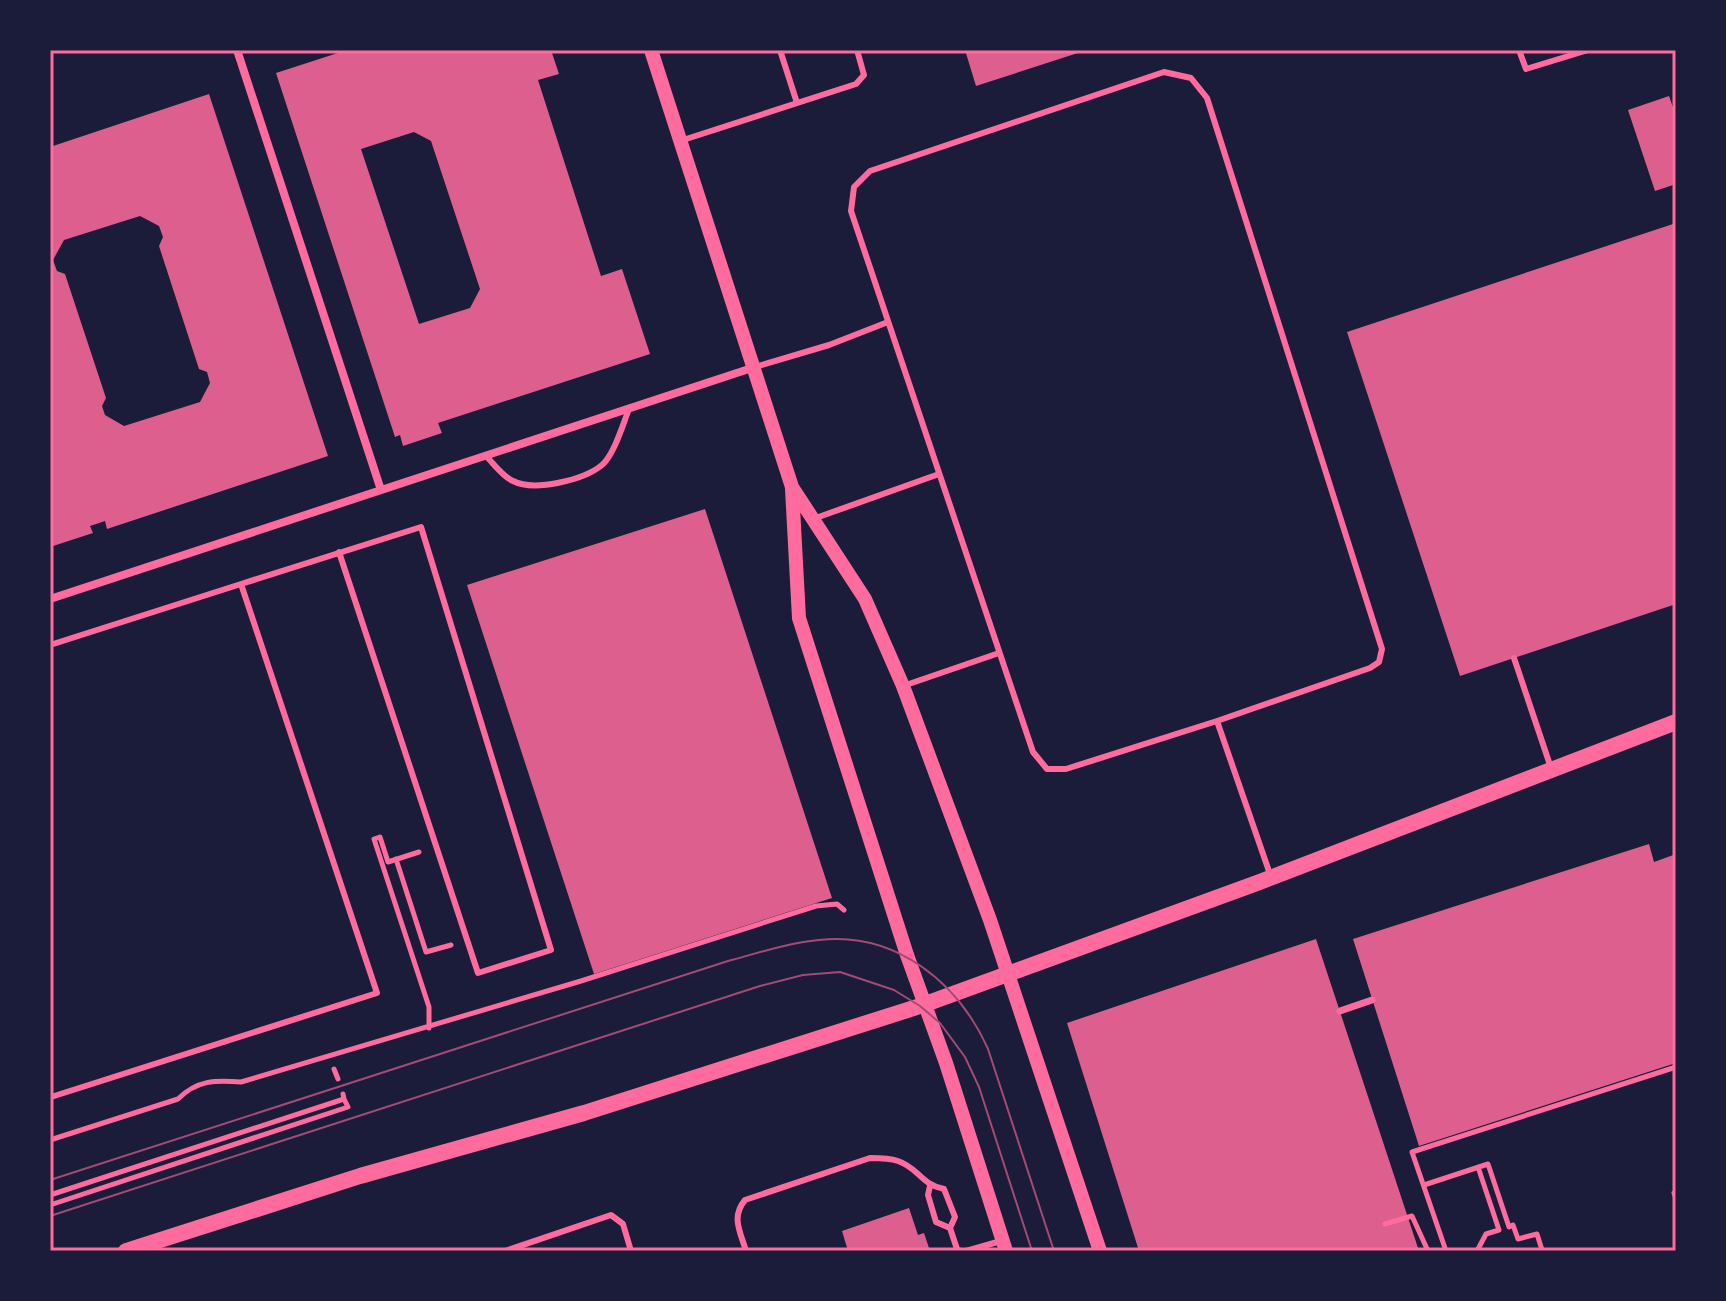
<svg xmlns="http://www.w3.org/2000/svg" width="1726" height="1301" font-family="'Public Sans',sans-serif">
<style>
.building{fill:#dd5f8e;fill-rule:evenodd}
.lines{fill:none;stroke-linecap:round;stroke-linejoin:round}
.path{stroke:#ff6b9d;stroke-width:5}
.service{stroke:#ff6b9d;stroke-width:6}
.pedestrian{stroke:#ff6b9d;stroke-width:7}
.minor{stroke:#ff6b9d;stroke-width:8}
.tertiary{stroke:#ff6b9d;stroke-width:14}
.secondary{stroke:#ff6b9d;stroke-width:16}
.tram{stroke:#a44b75;stroke-width:2}
.neatline{fill:none;stroke:#ff6b9d;stroke-width:3}
</style>
<rect width="100%" height="100%" fill="#1b1b3a"/>
<!-- building -->
<path class="building" d="M347,50H551L559,74L538,80L601,276L622,269L650,354L438,423L442,433L403,446L400,435L395,437L276,73ZM414,132L431,141L480,289L470,308L419,324L361,149Z
M965,50H1084V51L976,86Z
M209,94L328,456L107,529L105,521L90,526L93,533L50,547V147ZM140,216L159,226L163,237L159,246L199,369L207,372L210,383L200,402L124,426L105,415L102,406L106,398L65,274L57,271L53,260L64,240Z
M1669,96L1676,116V184L1655,191L1628,110Z
M1676,223V604L1460,676L1347,332Z
M705,509L832,898L594,974L467,585Z
M1649,844L1654,862L1676,854V1063L1419,1146L1353,939Z
M1316,939L1419,1251H1139L1067,1023Z
M909,1208L918,1235L924,1233L930,1251H848L842,1231Z"/>
<g class="lines">
<!-- path -->
<path class="path" d="M419,852L388,862L380,837L374,839L429,1007V1028
M396,859L426,952L451,945
M334,1069L338,1079
M50,1140L178,1099C197,1080 215,1080 241,1082L581,981L816,906L837,904L844,910
M1424,1185L1488,1164L1509,1227L1513,1225L1518,1239L1537,1234L1542,1250L1548,1251
M1676,1192L1674,1193L1676,1199
M50,1195L344,1099L343,1094
M50,1205L348,1107L344,1099
M1385,1224L1412,1216L1428,1251
M1446,1251L1412,1152L1676,1067
M1477,1251L1486,1234L1499,1230L1478,1167"/>
<!-- service -->
<path class="service" d="M780,50L797,103
M1519,50L1526,69L1588,50
M680,141L856,84L864,75L857,50
M755,367L829,345L888,322
M486,456C494,464 503,477 513,481C534,492 584,480 602,465C614,455 623,424 629,409
M813,519L939,474
M241,584L421,527L551,950L478,973L339,552
M50,645L241,584L377,993L51,1097
M1514,658L1551,768
M903,686L999,653
M1217,721L1066,769H1047L1033,752L851,211L854,187L870,171L1164,72L1191,78L1207,98L1382,649L1379,662L1370,668L1217,721L1271,877
M950,1228L957,1249L960,1251
M505,1251L611,1215L623,1224L631,1251
M746,1251C740,1231 731,1217 745,1200L870,1158C879,1158 889,1158 898,1161C919,1168 920,1184 944,1189L955,1217L950,1228L936,1222L928,1195L930,1186
M966,1251L1001,1241"/>
<!-- pedestrian -->
<path class="pedestrian" d="M1340,1011L1372,1000"/>
<!-- minor -->
<path class="minor" d="M237,50L381,490
M50,599L752,368"/>
<!-- tertiary -->
<path class="tertiary" d="M651,50L792,487L865,599L903,686L990,920L1100,1251
M792,489L799,618L907,955L946,1063L1006,1251"/>
<!-- secondary -->
<path class="secondary" d="M126,1251L360,1176L584,1113L920,1006L1257,883L1676,722"/>
<!-- tram -->
<path class="tram" d="M50,1180L728,961C758,953 788,943 819,940C895,931 958,982 988,1049L1054,1251
M50,1216L760,986L803,975L840,972L894,990L920,1006L940,1023L965,1057L979,1087L1032,1251"/>
</g>
<!-- border -->
<rect width="1726" height="1301" fill="none" stroke="#1b1b3a" stroke-width="104"/>
<rect x="52" y="52" width="1622" height="1197" class="neatline"/>
</svg>
